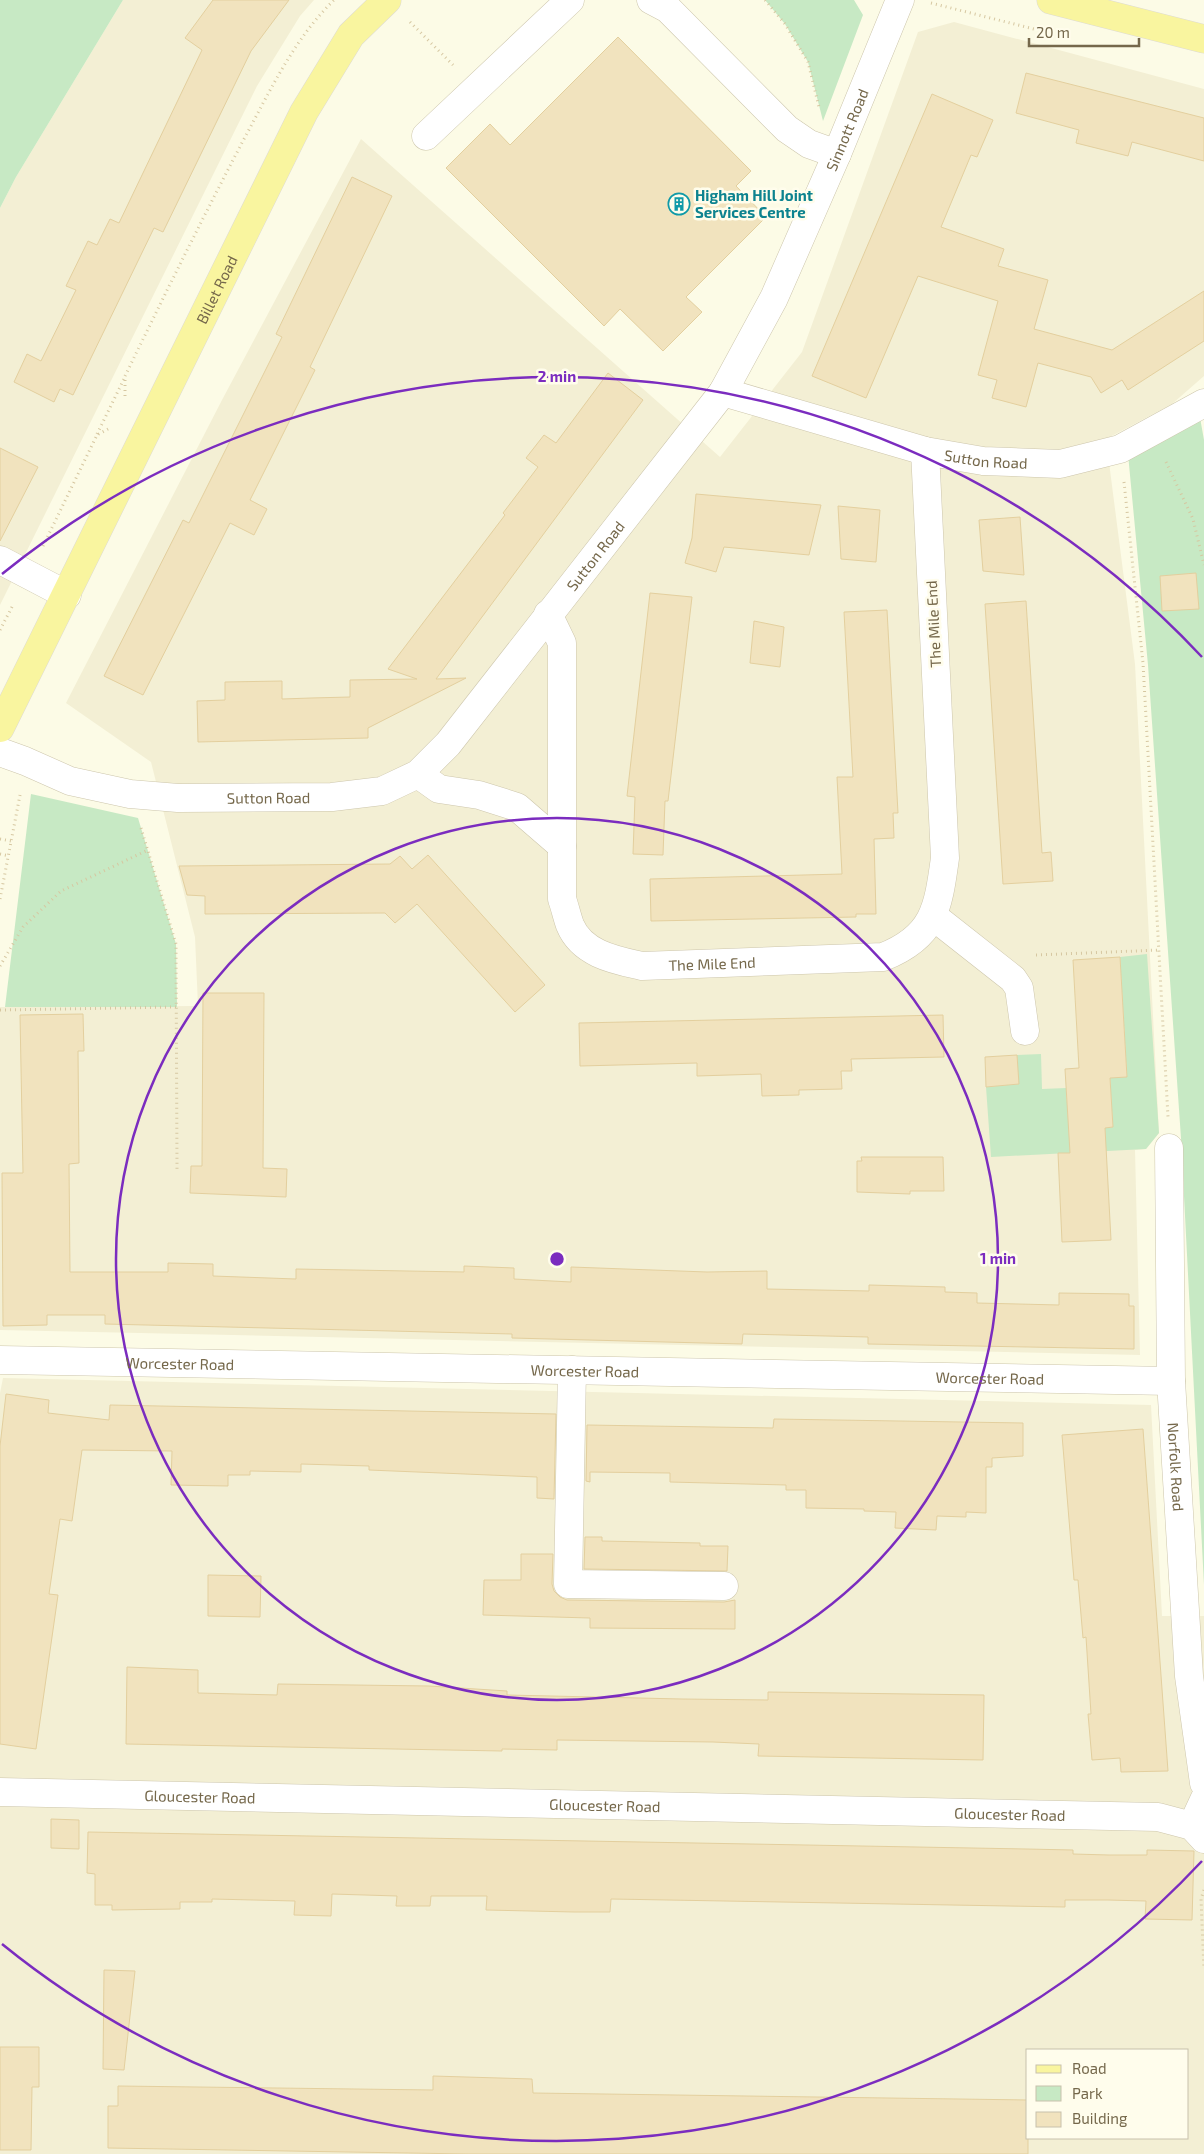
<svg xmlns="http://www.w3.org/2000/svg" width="1204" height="2154" font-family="'Exo 2',sans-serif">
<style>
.residential{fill:#f3efd4;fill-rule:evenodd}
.green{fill:#c7e9c4}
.building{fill:#f1e3be;stroke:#e3cf9e}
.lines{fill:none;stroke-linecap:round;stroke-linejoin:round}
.minor-casing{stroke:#cdc6ac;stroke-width:29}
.major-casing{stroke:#dedbd4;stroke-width:29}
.path{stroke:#d6c7a1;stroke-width:3;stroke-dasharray:1 4;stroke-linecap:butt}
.minor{stroke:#fff;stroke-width:28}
.major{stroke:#f9f59f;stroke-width:28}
.ring{fill:none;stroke:#7b2cbf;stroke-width:2.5}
.labels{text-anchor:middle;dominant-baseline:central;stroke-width:5;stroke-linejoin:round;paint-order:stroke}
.street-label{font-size:15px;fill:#75684b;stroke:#fffdec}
.culture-label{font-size:15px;font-weight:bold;fill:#0d838f;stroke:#fffdec;text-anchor:start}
.centre{fill:#7b2cbf;stroke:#fffdec;stroke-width:2.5}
.ring-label{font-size:15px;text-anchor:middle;font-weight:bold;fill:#7b2cbf;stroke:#fffdec;stroke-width:5;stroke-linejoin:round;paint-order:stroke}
</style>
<rect width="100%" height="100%" fill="#fcfbe6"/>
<!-- residential -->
<path class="residential" d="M123,0H314L300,16L257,86L0,605V208L16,177Z
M954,22L1204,89V376L1172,404L1106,439L1135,664L1159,1133L1146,1149L1135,1150L1140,1355L0,1330V1007L198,1006L195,937L151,762L66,703L222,400L361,139L720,457L802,352L918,32Z
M3,1378L1151,1405L1162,1616H1204V2154H0V1393ZM1028,2050H1188V2138H1028Z"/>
<!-- green -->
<path class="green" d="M0,0H123L16,177L0,208Z
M765,0H854L863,15L823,121L808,62L785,24Z
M1199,412L1204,440V1585L1181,1138L1148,665L1128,454Z
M31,794L138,818L176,944L177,1007H5Z
M1147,954L1159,1133L1146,1149L991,1157L986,1087L1018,1084L1017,1055L1041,1054L1042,1089L1066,1088L1069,1130L1113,1127L1110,1078L1127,1076L1120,957Z"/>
<!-- building -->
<path class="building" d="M213,0H289L251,51L163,232L154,228L73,395L60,389L54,402L14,382L27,354L41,361L76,290L66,286L88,241L97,245L110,219L119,223L202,50L185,38Z
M618,37L751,171L736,186L766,217L686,297L702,312L663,351L620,309L604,326L446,168L490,124L510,145Z
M1026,73L1204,118V161L1132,142L1128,156L1076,143L1079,130L1016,113Z
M932,94L993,120L977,157L971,155L941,227L1004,249L998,266L1048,280L1034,329L1112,350L1204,291V341L1128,390L1122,380L1101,393L1091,377L1038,363L1026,407L992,398L997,380L978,375L998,301L918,276L866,398L812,376Z
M352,177L392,196L310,367L315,370L250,500L267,509L254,535L230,523L143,695L104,676L183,520L189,523L282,337L276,334Z
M608,373L643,400L436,679L466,678L368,728V738L198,742L197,701L225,700V682L282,681V699L311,698L350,697V680L417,679L388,669L505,515L503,513L538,467L526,458L544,435L556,443Z
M0,448L38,467L0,541Z
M696,494L821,505L809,555L724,547L716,572L685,563L692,538Z
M838,506L880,510L876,562L841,559Z
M1020,517L1024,575L983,571L979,520Z
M1196,573L1199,609L1162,611L1160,576Z
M650,593L692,597L668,801H665L663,855L633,854L635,797L627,796Z
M1026,601L1042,853L1051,852L1053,881L1003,884L985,604Z
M887,610L898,813H893L894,838L874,839L876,914H856V917L651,921L650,879L842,874L837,777H853L844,612Z
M754,621L784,627L780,667L750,663Z
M428,855L545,985L515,1012L417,904L395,923L385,913L205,914V896L187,895L179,866L390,864L400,856L412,869Z
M1120,957L1127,1077L1110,1078L1113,1127L1105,1128L1111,1240L1062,1242L1058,1153H1070L1065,1069L1079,1068L1073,960Z
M203,993H264L263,1168L287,1169L286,1197L190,1193L191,1166H202Z
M83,1014L84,1051H78L79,1163L69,1164L70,1272H168V1263L213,1264V1276L296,1279V1269L464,1272V1266L514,1268V1279L571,1282V1267L707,1272L767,1271V1289L869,1291V1285L945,1287V1292L977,1293V1303L1059,1305V1293L1129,1294V1306H1134V1349L868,1344V1337L743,1334L742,1344L512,1338V1334L105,1324V1315H47V1325L3,1326L2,1173H23L20,1015Z
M943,1015L944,1057L851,1059L852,1071H841L842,1089L799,1090V1095L762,1096L761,1074L697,1076V1063L580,1066L579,1023Z
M1017,1055L1019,1084L986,1087L985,1057Z
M861,1157H943L944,1191H910V1194L857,1192V1161H862Z
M6,1394L49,1400L48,1413L109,1420L110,1405L556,1414L554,1499L537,1498V1477L369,1470V1466L301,1464V1472L250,1471V1475H228V1486L171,1485L172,1451L82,1450L72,1521L60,1519L49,1594L58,1595L36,1749L0,1744V1446Z
M774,1419L1023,1423V1456L992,1458V1467H986V1513L966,1512V1517L937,1516L936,1530L895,1528L896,1512L864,1511V1509L806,1508V1490H786V1485L670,1482V1473L590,1472V1482L586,1481L587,1425L773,1428Z
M1143,1429L1168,1771L1121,1772L1120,1758L1092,1760L1088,1714H1091L1086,1637L1083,1638L1078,1580H1074L1062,1435Z
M585,1537H602V1541L700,1543V1546H728L727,1571L584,1569Z
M521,1554H553L552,1584L554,1591L560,1597L567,1600L724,1602L735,1600V1629L590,1628V1618L483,1615L484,1580H521Z
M208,1575L261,1576L260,1617L208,1616Z
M127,1667L198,1670V1693L277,1695L278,1684L429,1686L507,1691V1695L682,1699L768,1700V1692L984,1695L983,1760L758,1756L759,1744L713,1742L557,1740V1750L502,1749V1751L126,1744Z
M51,1819L79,1820V1849L51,1848Z
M88,1832L1026,1849L1073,1850V1854L1109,1855H1147V1850L1194,1851L1192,1920L1145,1919L1146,1901L1108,1900H1065V1907L611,1899L610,1912H574L486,1910L487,1896H431L430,1906H396L397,1896L332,1894L331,1916L294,1915L295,1901L212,1899V1902H180V1909L112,1910V1905H95V1874L87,1873Z
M104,1970L135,1971L124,2070L103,2069Z
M0,2047H39V2087H32L31,2150H0Z
M433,2076L532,2079L533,2093L1028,2100V2154H468L108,2148V2106H118V2086L433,2090Z"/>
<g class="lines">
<!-- minor casing -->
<g class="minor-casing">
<g id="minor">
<path d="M651,0L668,9L787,129L809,144L837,154"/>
<path d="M426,136L570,0"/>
<path id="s1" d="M723,392L925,451L983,461L1060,464L1120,449L1204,403"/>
<path d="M0,560L67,595"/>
<path id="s2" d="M548,614L562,643V899C565,907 567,917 570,925C582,954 615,960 642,966L883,957C934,937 938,909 945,858L925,451"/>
<path id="s3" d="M0,752L25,761L70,781L130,794L178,798L332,797L382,791L418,774L448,744L723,392L774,298L837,154L900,0"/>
<path d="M418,774L439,789L479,795L517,807L562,846"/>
<path d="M933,916L1013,979L1019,988L1025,1031"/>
<path id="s4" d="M1169,1148L1171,1381L1189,1676L1204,1783"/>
<path id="s5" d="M0,1360L1171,1381"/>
<path d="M572,1370L568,1584L724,1586"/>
<path id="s6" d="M0,1792L1158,1817L1192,1826L1204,1839"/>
<path d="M1192,1826L1204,1800"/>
</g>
</g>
<!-- major casing -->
<g class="major-casing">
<g id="major">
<path d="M1051,0L1204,39"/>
<path id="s7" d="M0,728L304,112L351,35L387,0"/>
</g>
</g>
<!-- path -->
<path class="path" d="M765,0L785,24L808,62L819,107
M931,3L1034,29
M410,22L453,65
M125,396V376C164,296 203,217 244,139C270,91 294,39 334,0
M97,434L125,377
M1166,462L1193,519L1204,565
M1124,482L1143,663L1168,1117
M43,546L97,435L110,428
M0,630L13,605
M141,828L176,944L177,1169
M0,839L11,841
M0,854L9,856
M0,899L20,795
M1036,955L1160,950
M0,966L23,927L61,891L148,850
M0,1010L177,1007
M1204,1890L1201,1899L1204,1969"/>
<!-- minor -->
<use href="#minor" class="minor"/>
<!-- major -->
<use href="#major" class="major"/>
</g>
<!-- distance rings -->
<g class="ring">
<circle cx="557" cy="1259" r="441"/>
<path d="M1202 1861A882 882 0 0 1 2 1944M2 574A882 882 0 0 1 1202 657"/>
</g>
<!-- icons -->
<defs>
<g id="building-ring" transform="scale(1.125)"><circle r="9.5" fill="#fffdec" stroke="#0f9aa8" stroke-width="1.5"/><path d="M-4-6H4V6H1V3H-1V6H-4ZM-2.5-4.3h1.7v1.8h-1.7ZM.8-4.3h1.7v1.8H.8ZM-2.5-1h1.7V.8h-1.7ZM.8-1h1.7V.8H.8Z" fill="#0f9aa8"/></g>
</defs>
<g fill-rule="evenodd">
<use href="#building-ring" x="679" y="204"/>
</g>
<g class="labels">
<!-- street labels -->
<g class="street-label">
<text stroke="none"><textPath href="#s3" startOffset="1209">Sinnott Road</textPath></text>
<text stroke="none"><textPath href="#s7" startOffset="489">Billet Road</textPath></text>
<text stroke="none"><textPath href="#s1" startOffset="272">Sutton Road</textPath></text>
<text stroke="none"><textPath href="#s3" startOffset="711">Sutton Road</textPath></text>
<text transform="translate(933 624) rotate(-93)">The Mile End</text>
<text stroke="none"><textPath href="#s3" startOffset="276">Sutton Road</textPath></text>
<text stroke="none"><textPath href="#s2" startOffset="472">The Mile End</textPath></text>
<text stroke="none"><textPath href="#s5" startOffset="180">Worcester Road</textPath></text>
<text stroke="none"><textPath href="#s5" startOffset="585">Worcester Road</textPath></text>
<text stroke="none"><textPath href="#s5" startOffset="990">Worcester Road</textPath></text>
<text stroke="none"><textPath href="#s4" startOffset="319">Norfolk Road</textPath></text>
<text stroke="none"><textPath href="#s6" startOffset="200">Gloucester Road</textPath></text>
<text stroke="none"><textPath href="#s6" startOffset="605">Gloucester Road</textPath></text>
<text stroke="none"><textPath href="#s6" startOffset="1010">Gloucester Road</textPath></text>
</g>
<!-- culture labels -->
<g class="culture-label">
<text x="695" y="195">Higham Hill Joint<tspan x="695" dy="17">Services Centre</tspan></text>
</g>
</g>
<circle cx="557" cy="1259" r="8" class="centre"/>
<g class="ring-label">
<text x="557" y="382">2 min</text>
<text x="998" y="1264">1 min</text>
</g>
<!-- legend -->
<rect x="1026" y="2049" width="162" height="90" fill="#fffdec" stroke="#c8c1ac"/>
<rect x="1036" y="2065" width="25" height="8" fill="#f9f59f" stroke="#c8c1ac"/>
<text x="1072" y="2074" font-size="15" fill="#75684b">Road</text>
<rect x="1036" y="2086" width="25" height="15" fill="#c7e9c4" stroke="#c8c1ac"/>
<text x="1072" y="2099" font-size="15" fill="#75684b">Park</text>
<rect x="1036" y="2112" width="25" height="15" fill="#f1e3be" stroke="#c8c1ac"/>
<text x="1072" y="2124" font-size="15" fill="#75684b">Building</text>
<!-- scale -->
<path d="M1029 38v8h110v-8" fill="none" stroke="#75684b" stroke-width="2.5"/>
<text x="1036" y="38" font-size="15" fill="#75684b" stroke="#fffdec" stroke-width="4" paint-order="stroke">20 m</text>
</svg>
